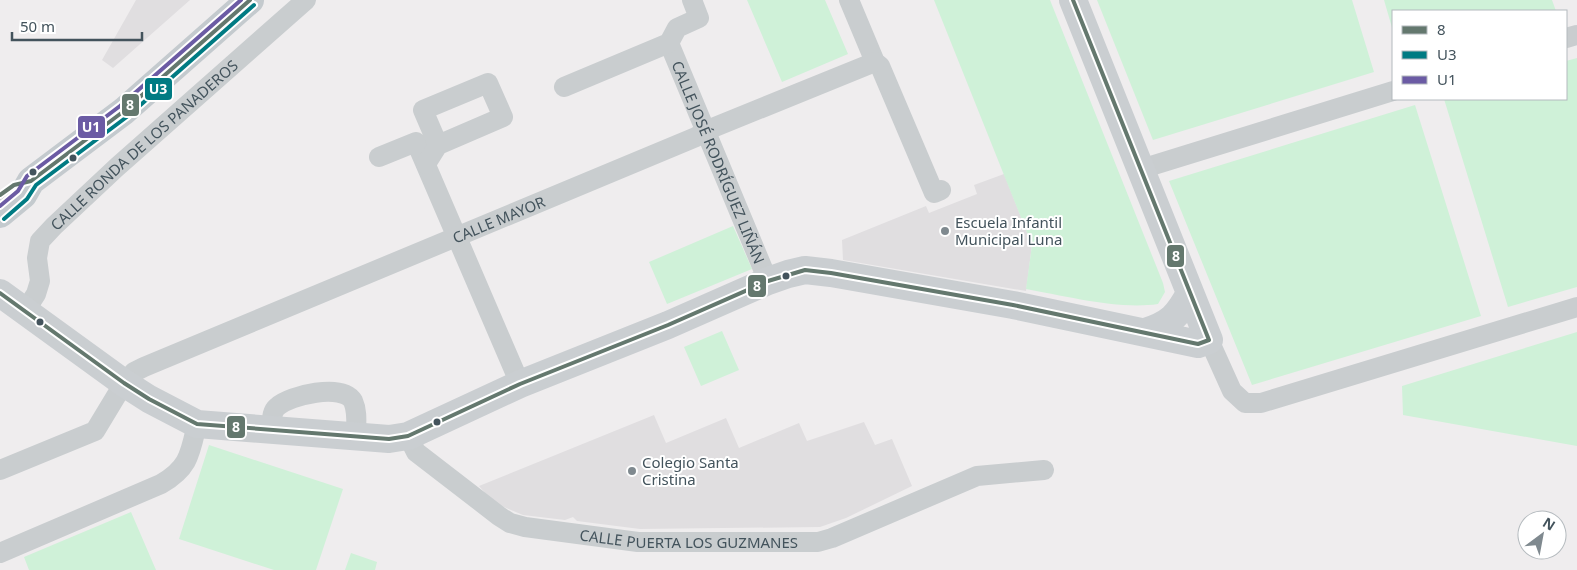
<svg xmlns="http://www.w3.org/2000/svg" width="1577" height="570" font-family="'Noto Sans',sans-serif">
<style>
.education{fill:#e0dee0}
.green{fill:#cff1d8}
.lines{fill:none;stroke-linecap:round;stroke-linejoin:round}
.street{stroke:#c9cdcf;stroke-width:20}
.secondary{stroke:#caced1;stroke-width:28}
.primary{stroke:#c4cace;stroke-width:28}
.bus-1-casing{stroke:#fff;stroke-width:8}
.bus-2-casing{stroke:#fff;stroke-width:8}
.bus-3-casing{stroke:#fff;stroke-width:8}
.bus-1{stroke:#64786e;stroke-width:4}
.bus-2{stroke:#007b83;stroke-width:4}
.bus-3{stroke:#6b5ba4;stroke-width:4}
.bus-dot{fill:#43535c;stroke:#fff;stroke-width:2}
.poi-dot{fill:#7f898f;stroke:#fff;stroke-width:2}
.labels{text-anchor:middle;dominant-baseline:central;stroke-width:4;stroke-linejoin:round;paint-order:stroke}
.street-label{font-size:15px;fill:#43535c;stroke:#fff}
.poi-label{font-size:15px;fill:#43535c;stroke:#fff;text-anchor:start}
.line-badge{stroke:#fff;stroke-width:2}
.badge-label{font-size:14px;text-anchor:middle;font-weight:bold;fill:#fff}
</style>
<rect width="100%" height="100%" fill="#efedee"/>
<!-- education -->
<path class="education" d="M136,0H190L113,68L102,60Z
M1004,174L1032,245L1026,291L843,260L842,240L926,206L929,213L977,194L974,185Z
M654,415L666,443L726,418L739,448L799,423L807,441L864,422L875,445L892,439L912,486L846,518L820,527L640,529L577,521L573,517L565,520L523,515L494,503L479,486Z"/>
<!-- green -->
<path class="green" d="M747,0H825L848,54L782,82Z
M934,0H1050L1163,283L1165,292L1158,304C1119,310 1066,296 1026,289L1032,245Z
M1097,0H1352L1374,72L1153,140Z
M1384,0H1552L1556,11H1393V31Z
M1577,58V287L1508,307L1444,99H1566V61Z
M1415,105L1481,316L1252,385L1169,181Z
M733,226L752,269L667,304L649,262Z
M722,331L739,370L701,386L684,347Z
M1577,332V446L1403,415L1402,386Z
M209,445L343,489L316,570H274L179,539Z
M131,512L156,570H29L24,557Z
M351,553L377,562L375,570H345Z"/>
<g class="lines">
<!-- street -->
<g class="street">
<path d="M849,0L875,62L880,66L934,193L941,190"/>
<path d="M1566,38L1577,35"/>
<path id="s1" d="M669,43L768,281"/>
<path d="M564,87L669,43L677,28L699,18L692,0"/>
<path d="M379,157L416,142L520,384"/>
<path d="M426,164L438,145L503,117L488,83L423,110L438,145"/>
<path d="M1141,169L1393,91"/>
<path id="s2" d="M25,311L36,294L40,281L37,258L40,241L54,226L117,167L306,0"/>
<path d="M1209,340L1232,391L1245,403H1261L1577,307"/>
<path d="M271,429C272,422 271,412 277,407C290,395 342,383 353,401C358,412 356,424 356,436"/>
<path id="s3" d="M408,436L416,452L499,516L510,523L525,527L638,542H818L832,538L977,476L1044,470"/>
<path id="s4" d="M0,470L95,431L124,383L134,372L144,367L696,137L705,131L875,62"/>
<path d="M0,553L161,484C189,468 190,454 197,424"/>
</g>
<!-- secondary -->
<path class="secondary" d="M0,293L124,383L149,399L197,424L389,439L408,436L520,384L668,325L768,281L788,274L805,270L831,273L1013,305L1198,344L1209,340L1073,0
M1145,332C1170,324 1178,316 1190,293"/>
<!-- primary -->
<path class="primary" d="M0,214L23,195L31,181L124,111L250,0"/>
<!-- bus-1 casing -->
<g class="bus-1-casing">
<path id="bus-1" d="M0,195L14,185L31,181L124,111L250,0
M0,293L124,383L149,399L197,424L389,439L408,436L520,384L668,325L768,281L805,270L831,273L1013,305L1198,344L1209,340L1073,0"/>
</g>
<!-- bus-2 casing -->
<g class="bus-2-casing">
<path id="bus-2" d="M4,219L27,199L36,185L128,116L254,5"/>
</g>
<!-- bus-3 casing -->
<g class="bus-3-casing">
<path id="bus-3" d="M0,206L18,191L27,176L120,106L241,0"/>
</g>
<!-- bus-1 -->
<use href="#bus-1" class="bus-1"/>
<!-- bus-2 -->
<use href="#bus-2" class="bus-2"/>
<!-- bus-3 -->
<use href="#bus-3" class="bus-3"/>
</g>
<!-- markers -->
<g class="bus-dot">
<circle cx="73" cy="158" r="4.5"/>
<circle cx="33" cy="172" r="4.5"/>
<circle cx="786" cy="276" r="4.5"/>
<circle cx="40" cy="322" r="4.5"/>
<circle cx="437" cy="422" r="4.5"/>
</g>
<g class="poi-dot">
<circle cx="945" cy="231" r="5"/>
<circle cx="632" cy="471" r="5"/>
</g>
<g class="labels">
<!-- street labels -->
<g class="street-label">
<text stroke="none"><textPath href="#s2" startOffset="216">CALLE RONDA DE LOS PANADEROS</textPath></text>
<text stroke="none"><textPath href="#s1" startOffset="129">CALLE JOSÉ RODRÍGUEZ LIÑÁN</textPath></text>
<text stroke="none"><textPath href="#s4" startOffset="569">CALLE MAYOR</textPath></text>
<text stroke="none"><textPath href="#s3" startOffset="316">CALLE PUERTA LOS GUZMANES</textPath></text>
</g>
<!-- poi labels -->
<g class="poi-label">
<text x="955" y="222">Escuela Infantil<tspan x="955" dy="17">Municipal Luna</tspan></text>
<text x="642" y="462">Colegio Santa<tspan x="642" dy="17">Cristina</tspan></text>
</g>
</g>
<g class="line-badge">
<rect x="144" y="77" width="29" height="24" rx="5" fill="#007b83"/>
<rect x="121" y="93" width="19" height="24" rx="5" fill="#64786e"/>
<rect x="77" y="115" width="29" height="24" rx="5" fill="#6b5ba4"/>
<rect x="1166" y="244" width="19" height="24" rx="5" fill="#64786e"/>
<rect x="747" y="274" width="20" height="24" rx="5" fill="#64786e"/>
<rect x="226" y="415" width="20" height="24" rx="5" fill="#64786e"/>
</g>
<g class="badge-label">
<text x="158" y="94">U3</text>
<text x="130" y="110">8</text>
<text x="91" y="132">U1</text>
<text x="1176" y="261">8</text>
<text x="757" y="291">8</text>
<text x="236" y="432">8</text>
</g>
<!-- legend -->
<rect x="1392" y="10" width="175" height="90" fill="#ffffff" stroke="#b4babe"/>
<rect x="1402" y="26" width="25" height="8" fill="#64786e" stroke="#b4babe"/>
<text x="1437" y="35" font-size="15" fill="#43535c">8</text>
<rect x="1402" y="51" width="25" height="8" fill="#007b83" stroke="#b4babe"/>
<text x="1437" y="60" font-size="15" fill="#43535c">U3</text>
<rect x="1402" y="76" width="25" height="8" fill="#6b5ba4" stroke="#b4babe"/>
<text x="1437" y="85" font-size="15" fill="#43535c">U1</text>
<!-- north arrow -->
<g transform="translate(1542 535) rotate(32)"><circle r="24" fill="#ffffff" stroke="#b4babe"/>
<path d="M0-4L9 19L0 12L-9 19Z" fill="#7f898f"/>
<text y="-8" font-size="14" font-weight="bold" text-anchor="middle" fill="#43535c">N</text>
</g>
<!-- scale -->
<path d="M12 32v8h130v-8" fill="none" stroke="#43535c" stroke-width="2.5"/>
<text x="20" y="32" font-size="15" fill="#43535c" stroke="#ffffff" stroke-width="4" paint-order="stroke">50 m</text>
</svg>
